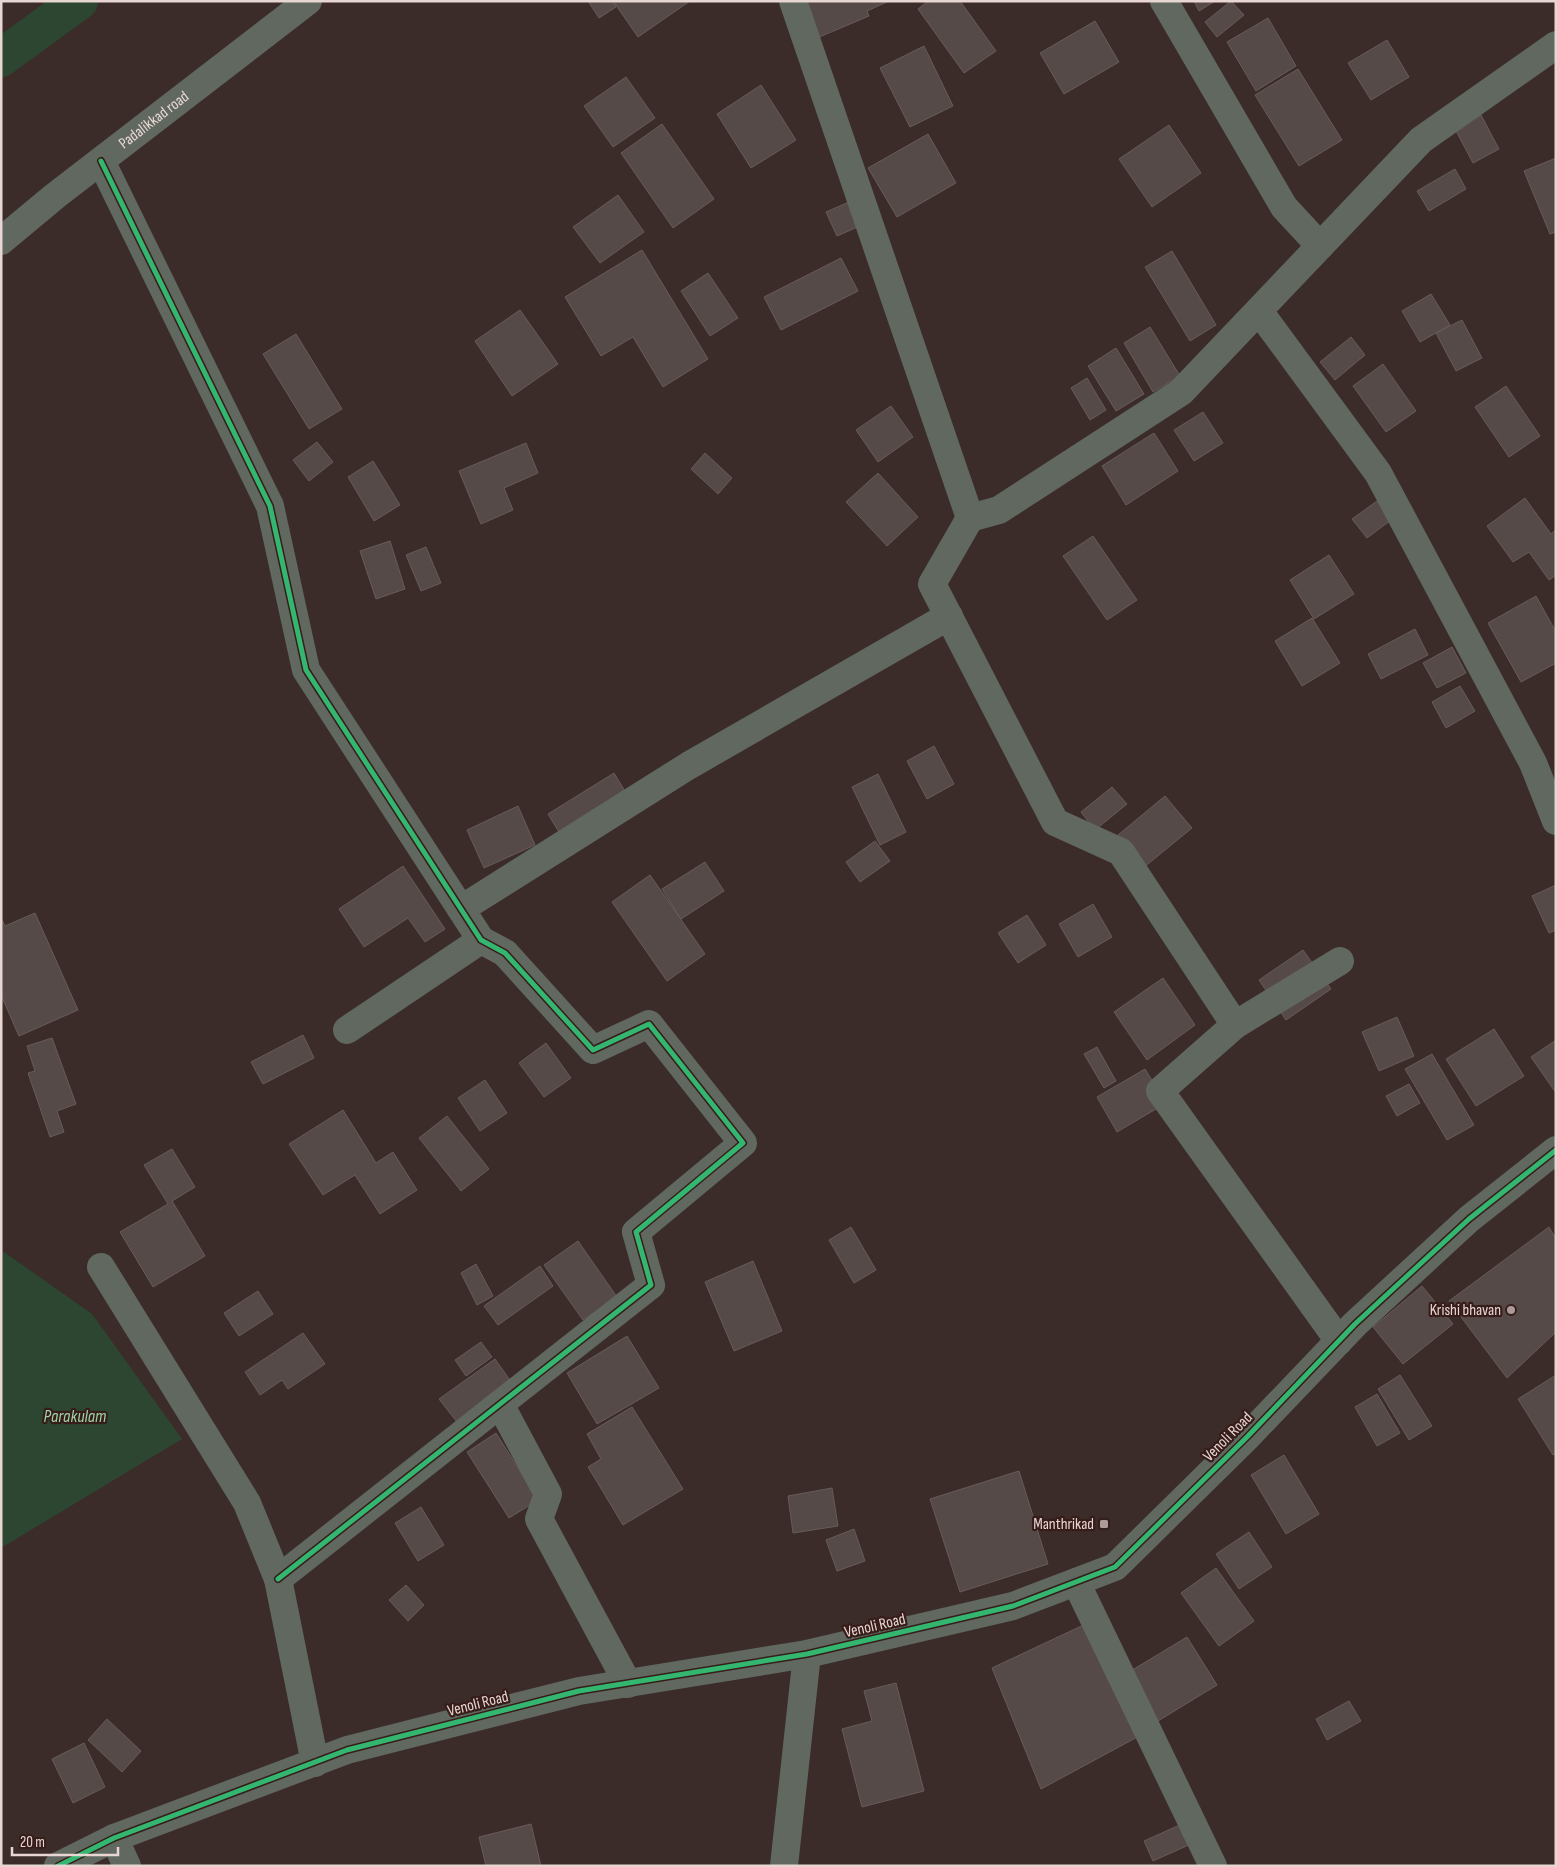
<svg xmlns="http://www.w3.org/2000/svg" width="1557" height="1867" font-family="'Sofia Sans Condensed',sans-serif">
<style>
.water{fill:#2c4631}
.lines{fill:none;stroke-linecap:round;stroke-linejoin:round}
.canal{stroke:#2c4631;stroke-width:38}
.building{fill:#564a48;stroke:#685b59}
.minor{stroke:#606860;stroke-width:28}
.cycleway-casing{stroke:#371d1a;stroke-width:8}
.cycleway{stroke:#33b770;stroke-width:5}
.poi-dot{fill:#ab9a98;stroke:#371d1a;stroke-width:2}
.labels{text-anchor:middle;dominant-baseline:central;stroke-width:4.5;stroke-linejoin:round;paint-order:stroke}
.street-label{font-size:16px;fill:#e8d6d3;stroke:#371d1a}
.poi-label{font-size:16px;fill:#e8d6d3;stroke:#371d1a;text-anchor:end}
.water-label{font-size:18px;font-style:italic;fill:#9bd3a7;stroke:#371d1a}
</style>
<rect width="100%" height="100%" fill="#3b2c2a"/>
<!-- water -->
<path class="water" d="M1,1250L92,1314L182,1439L1,1548Z"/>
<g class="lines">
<!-- canal -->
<path class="canal" d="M1,58L79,1"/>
</g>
<!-- building -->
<path class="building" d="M588,1H612L616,7L599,18Z
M613,1H690L638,37Z
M802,1H889L867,11L869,16L817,38Z
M928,1H960L996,51L964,73L918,9Z
M1194,1H1215L1199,11Z
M1231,1L1244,15L1217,37L1205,22Z
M1268,18L1296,66L1256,91L1227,42Z
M1095,21L1119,62L1064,94L1040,53Z
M1387,40L1409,77L1371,100L1348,63Z
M924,46L953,106L910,127L880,68Z
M1298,69L1342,140L1299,166L1255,95Z
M626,77L655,118L613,147L584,106Z
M761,85L796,140L751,168L717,114Z
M1481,115L1499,149L1473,163L1455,129Z
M662,124L714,199L673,228L621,153Z
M1169,125L1201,173L1152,207L1119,159Z
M928,134L956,183L897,217L868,168Z
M1556,158V232L1550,234L1524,171Z
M1455,169L1466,189L1429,211L1417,191Z
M618,195L644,232L600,263L573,227Z
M849,202L860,226L837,236L826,212Z
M642,250L708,359L663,387L633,337L601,356L565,297Z
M1172,251L1216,325L1190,341L1145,267Z
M841,258L858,291L781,330L764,297Z
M708,273L738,318L710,336L681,291Z
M1431,294L1450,325L1420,342L1402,311Z
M520,310L558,364L512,396L475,341Z
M1462,320L1482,358L1456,371L1436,333Z
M1150,327L1180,376L1153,392L1124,343Z
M296,334L342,409L309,429L263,354Z
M1351,337L1365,355L1335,380L1320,362Z
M1116,348L1144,394L1116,411L1088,366Z
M1383,364L1416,411L1386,432L1353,386Z
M1087,378L1106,410L1090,420L1071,388Z
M1506,386L1540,436L1509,457L1475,407Z
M891,406L913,437L878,462L856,430Z
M1203,412L1223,443L1194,461L1174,430Z
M1154,433L1178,471L1126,505L1102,466Z
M317,442L333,462L309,481L293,460Z
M526,443L538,473L504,488L513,510L481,524L459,471Z
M705,453L732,478L718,494L691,469Z
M373,461L400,505L374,521L348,477Z
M878,473L918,517L887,546L846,502Z
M1525,498L1551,534L1556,530V575L1549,580L1529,552L1513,562L1487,526Z
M1377,501L1391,520L1367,538L1352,519Z
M1093,536L1137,600L1107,620L1063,556Z
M390,541L405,589L376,599L360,551Z
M426,547L441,583L421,591L406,555Z
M1329,555L1354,594L1314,619L1290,580Z
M1536,596L1556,632V663L1521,682L1488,623Z
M1312,618L1340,663L1302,686L1275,641Z
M1415,629L1428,655L1381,679L1368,654Z
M1452,647L1466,673L1437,688L1423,663Z
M1460,686L1475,711L1446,728L1432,702Z
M934,746L954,784L927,799L907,761Z
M614,773L634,806L568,847L548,814Z
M878,774L906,832L880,845L852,787Z
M1112,787L1127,804L1095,830L1081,812Z
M1165,796L1192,828L1132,877L1106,845Z
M518,806L535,845L484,868L467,830Z
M875,841L890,861L860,882L846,862Z
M705,862L724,891L681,919L662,889Z
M403,866L445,929L425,942L408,918L364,947L339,909Z
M650,875L705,954L667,981L612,902Z
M1556,885V930L1549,933L1532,896Z
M1093,904L1112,937L1078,957L1059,924Z
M35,913L78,1010L19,1036L1,995V918L5,926Z
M1027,915L1046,945L1018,963L998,933Z
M1303,950L1331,989L1286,1020L1259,980Z
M1163,978L1195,1025L1147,1060L1114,1012Z
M1397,1017L1414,1056L1379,1071L1362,1032Z
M1494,1029L1524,1076L1476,1106L1446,1059Z
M303,1035L314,1058L263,1084L251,1062Z
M52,1038L76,1104L57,1111L64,1132L50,1137L28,1073L35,1071L27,1046Z
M1556,1040V1093L1531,1057Z
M546,1043L571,1078L544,1097L519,1063Z
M1097,1047L1116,1081L1104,1088L1084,1054Z
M1432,1054L1474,1125L1447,1140L1405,1069Z
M1145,1069L1166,1103L1117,1132L1097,1097Z
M485,1080L507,1113L480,1131L458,1098Z
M1409,1084L1420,1103L1397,1116L1386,1096Z
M343,1110L376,1163L393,1152L417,1190L380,1214L355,1175L323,1195L289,1144Z
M447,1116L489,1169L461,1191L419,1138Z
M172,1149L195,1187L172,1201L205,1256L153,1287L120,1232L168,1204L144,1165Z
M851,1227L876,1270L854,1283L829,1240Z
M1549,1227L1556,1239V1332L1507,1378L1449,1301Z
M578,1241L617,1297L583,1320L544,1265Z
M753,1261L782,1331L734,1351L705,1282Z
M476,1264L493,1296L477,1305L461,1273Z
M540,1266L553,1286L498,1325L484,1306Z
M1422,1286L1453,1324L1403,1364L1373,1327Z
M258,1291L273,1314L239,1336L224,1313Z
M303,1333L325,1364L288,1389L282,1380L260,1395L245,1372Z
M627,1336L659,1388L597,1424L567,1373Z
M481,1342L492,1357L466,1376L455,1360Z
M495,1359L512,1383L457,1422L439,1399Z
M1400,1375L1432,1426L1409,1440L1378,1389Z
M1556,1375V1453L1553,1455L1518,1399Z
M1377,1394L1400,1433L1377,1446L1355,1407Z
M632,1407L683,1489L623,1525L588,1467L601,1459L587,1434Z
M496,1433L538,1500L509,1518L467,1452Z
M1284,1455L1319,1514L1286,1534L1251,1475Z
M1019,1471L1048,1564L960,1592L930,1499Z
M832,1488L838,1526L793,1533L788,1496Z
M421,1507L444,1545L418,1561L395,1523Z
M854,1529L865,1561L837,1571L826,1540Z
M1249,1532L1272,1567L1239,1589L1216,1554Z
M1216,1568L1254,1621L1219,1646L1181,1593Z
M406,1585L424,1605L408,1621L389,1600Z
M1092,1621L1154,1728L1041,1789L992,1668Z
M1187,1637L1217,1685L1153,1724L1124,1675Z
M896,1683L924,1791L862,1807L842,1729L872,1721L864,1691Z
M1349,1701L1361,1721L1327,1740L1316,1719Z
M107,1719L141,1751L122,1772L88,1740Z
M84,1743L105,1787L73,1803L52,1759Z
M531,1824L541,1866H486L479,1837Z
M1182,1824L1191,1844L1153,1861L1144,1841Z"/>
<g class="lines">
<!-- minor -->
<g class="minor">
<path d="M793,1L970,518L999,510L1181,392L1421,140L1556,45"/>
<path d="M1164,1L1284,207L1320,246"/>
<path d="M101,161L270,506L306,670L481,940L505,953L593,1050L649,1024L743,1143L636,1232L651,1285L278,1579"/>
<path id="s1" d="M1,241L55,196L308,1"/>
<path d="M1259,311L1378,473L1533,763L1556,821"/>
<path d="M970,518L932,584L1055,822L1121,852L1235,1025L1340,961"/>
<path d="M461,909L688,766L949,616"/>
<path d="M1235,1025L1160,1091L1339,1341"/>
<path d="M347,1030L481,940"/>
<path d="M101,1267L247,1503L278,1579L315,1763"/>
<path d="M500,1404L548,1494L539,1519L628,1684"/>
<path d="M1076,1582L1213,1866"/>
<path d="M114,1838L127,1866"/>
<path d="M58,1866L114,1838L347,1750L579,1691L807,1654L1013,1606L1115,1567L1247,1437L1355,1324L1469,1219L1556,1150"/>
<path d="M784,1866L807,1654"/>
</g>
<!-- cycleway casing -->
<g class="cycleway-casing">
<path id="cycleway" d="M101,161L270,506L306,670L481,940L505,953L593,1050L649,1024L743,1143L636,1232L651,1285L278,1579
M58,1866L114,1838L347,1750L579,1691L807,1654L1013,1606L1115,1567L1247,1437L1355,1324L1469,1219L1556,1150"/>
</g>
<!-- cycleway -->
<use href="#cycleway" class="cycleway"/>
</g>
<!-- markers -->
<g class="poi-dot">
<circle cx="1511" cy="1310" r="5"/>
<rect x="1099" y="1519" width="10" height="10" rx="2.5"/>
</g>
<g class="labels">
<!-- street labels -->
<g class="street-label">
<text stroke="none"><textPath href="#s1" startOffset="195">Padalikkad road</textPath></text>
<text transform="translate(1228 1437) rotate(-45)">Venoli Road</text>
<text transform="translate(875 1626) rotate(-13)">Venoli Road</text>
<text transform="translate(478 1704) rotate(-14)">Venoli Road</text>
</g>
<!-- poi labels -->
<g class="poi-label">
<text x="1501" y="1310">Krishi bhavan</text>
<text x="1094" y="1524">Manthrikad</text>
</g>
<!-- water labels -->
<g class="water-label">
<text x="75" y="1416">Parakulam</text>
</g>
</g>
<!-- border -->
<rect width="1557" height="1867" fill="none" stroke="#e8d6d3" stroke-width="5"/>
<!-- scale -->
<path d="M12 1847v8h106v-8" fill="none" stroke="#e8d6d3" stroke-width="2.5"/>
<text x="20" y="1847" font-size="15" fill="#e8d6d3" stroke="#371d1a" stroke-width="4" paint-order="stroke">20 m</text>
</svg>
